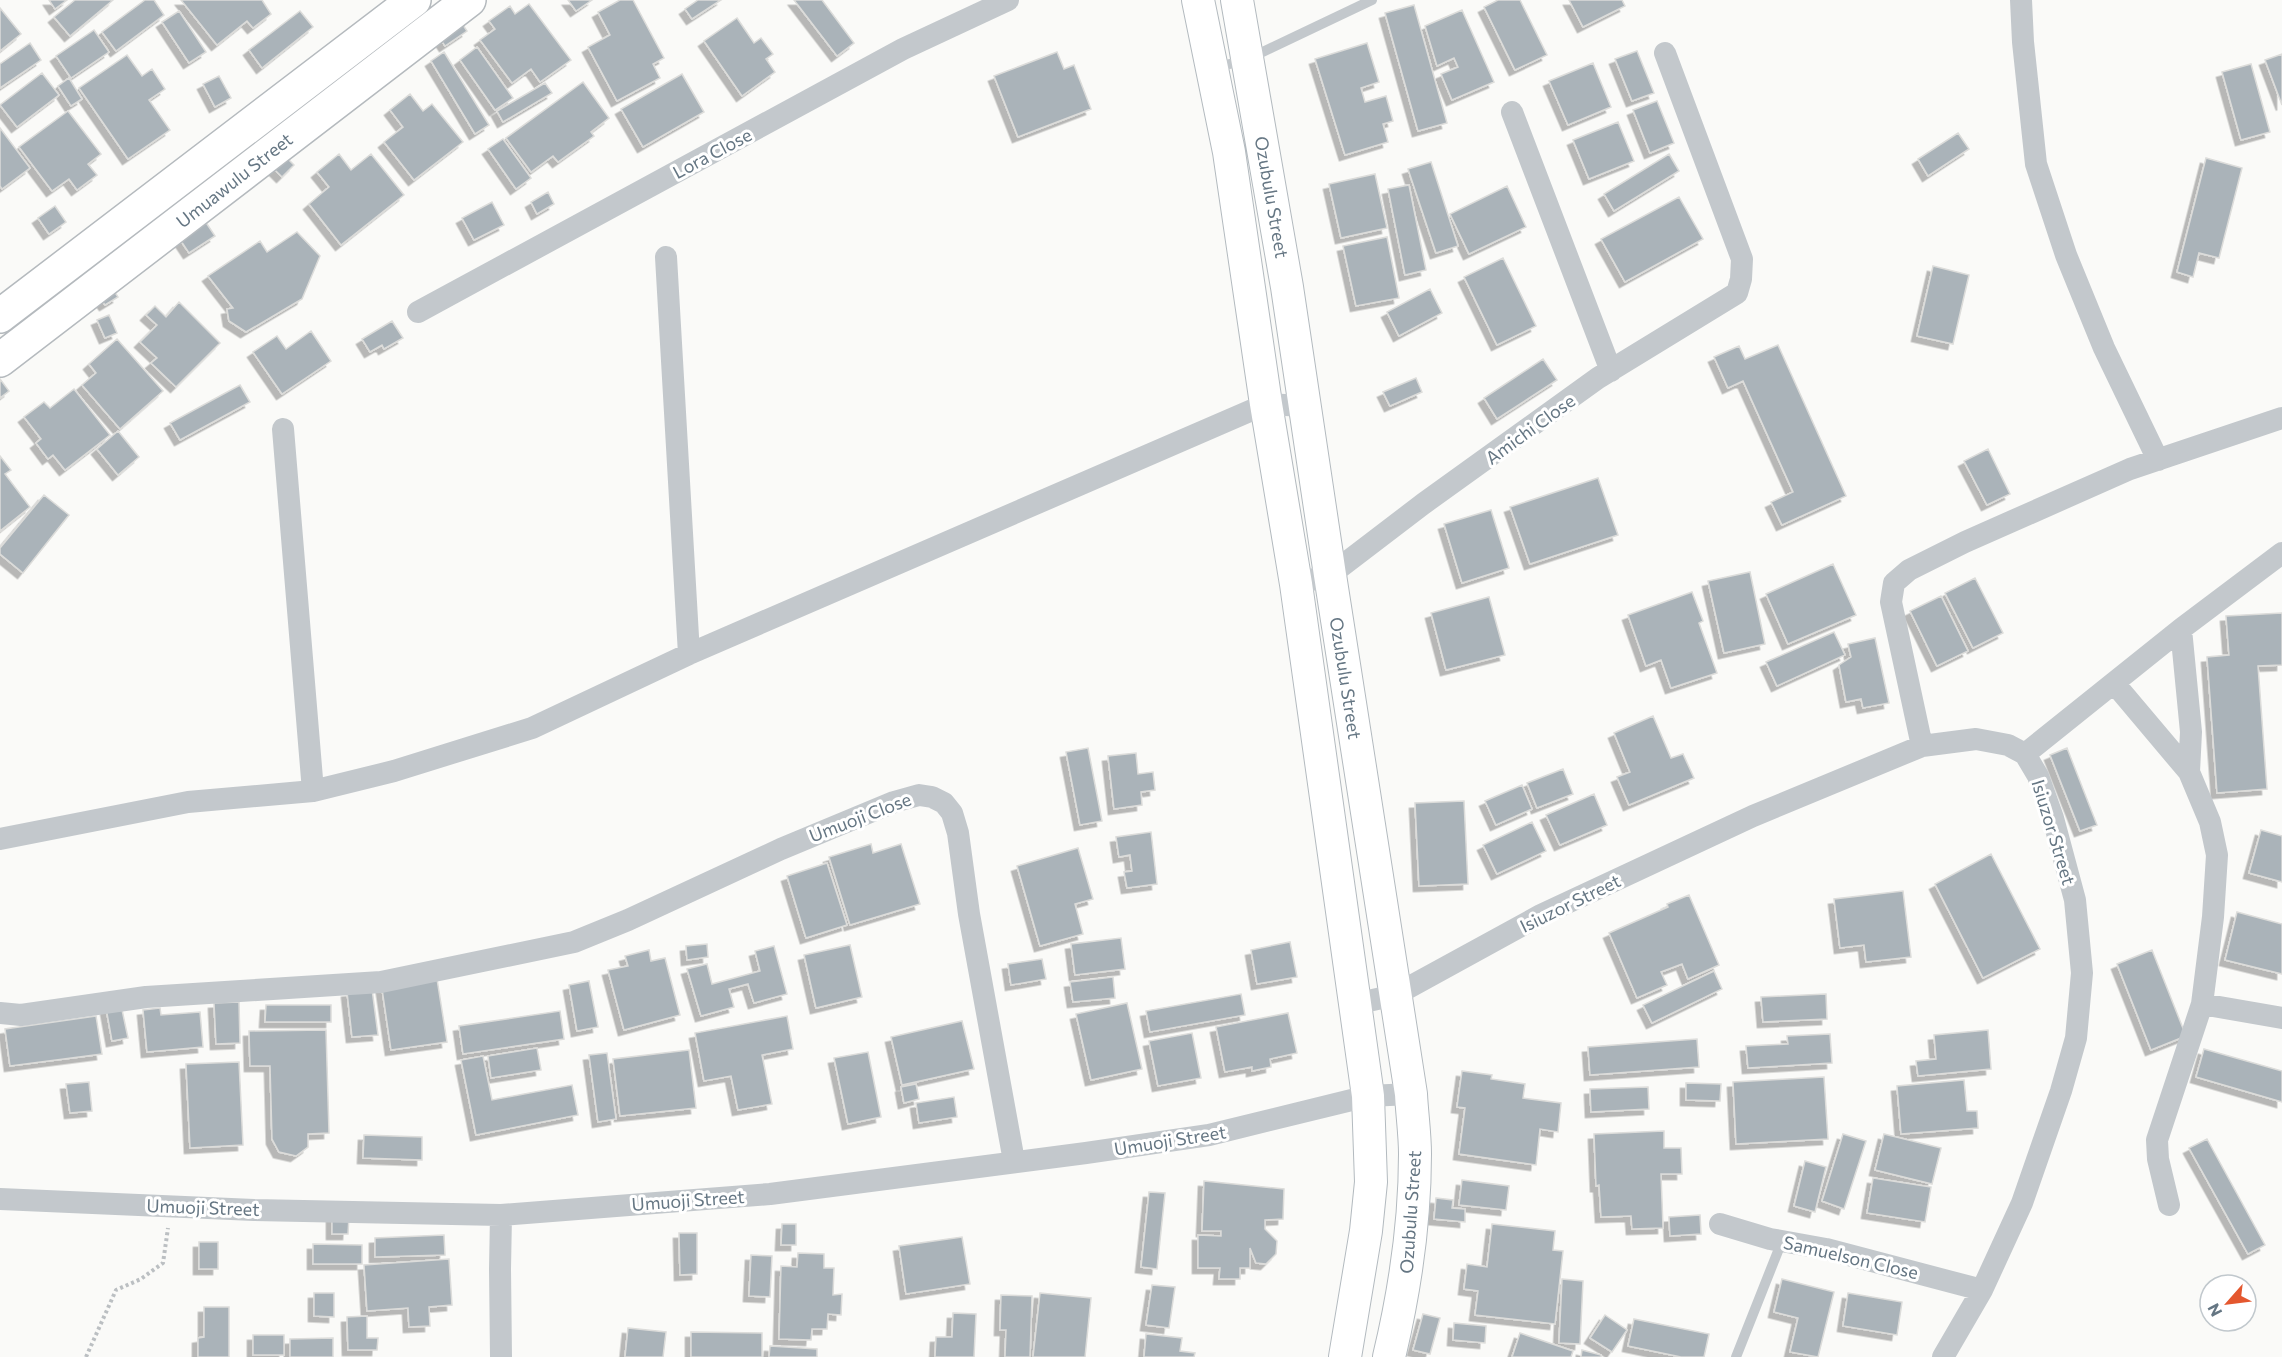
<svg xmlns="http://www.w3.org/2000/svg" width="2282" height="1357" font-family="Commissioner,sans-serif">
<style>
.building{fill:#aab3b9;stroke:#dcdcda;stroke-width:1.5;filter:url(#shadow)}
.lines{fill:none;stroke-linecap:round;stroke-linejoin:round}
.secondary-casing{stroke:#b3babf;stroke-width:34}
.primary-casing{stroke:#b5babe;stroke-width:36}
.path{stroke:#bbbfc2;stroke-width:4;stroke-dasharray:3 3;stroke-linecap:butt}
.service{stroke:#c3c8cc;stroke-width:10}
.minor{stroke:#c3c8cc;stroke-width:22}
.secondary{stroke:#fff;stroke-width:32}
.primary{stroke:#fff;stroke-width:33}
.labels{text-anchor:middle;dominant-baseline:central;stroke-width:6;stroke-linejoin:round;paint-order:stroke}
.street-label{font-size:18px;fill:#657683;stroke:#fff}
</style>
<defs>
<filter id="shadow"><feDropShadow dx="-5.5" dy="5.5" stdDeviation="0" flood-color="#0004"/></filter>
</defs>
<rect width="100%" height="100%" fill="#fafaf8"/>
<!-- building -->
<path class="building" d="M49,0H67L55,9Z
M75,0H113L70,36L54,17Z
M145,0H154L164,15L116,51L102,32Z
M181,0H262L271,14L253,28L247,21L217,45Z
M568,0H592L576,11Z
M620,0H633L664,58L653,64L660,78L617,101L588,47L610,35L598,12Z
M698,0H721L692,19L685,9Z
M794,0H822L854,43L837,56Z
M1498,0H1520L1547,55L1515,70L1484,7Z
M1569,0H1622L1625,6L1583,27Z
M529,4L571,60L540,82L531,69L512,83L480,40L495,29L489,21L510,6L515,14Z
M1414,5L1447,123L1418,131L1385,13Z
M0,8L21,34L0,51Z
M1462,10L1494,82L1452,100L1441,74L1458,67L1454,58L1437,66L1425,26Z
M179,11L206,52L189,63L162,22Z
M300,11L313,27L262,68L249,50Z
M737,18L754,43L761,38L773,54L766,59L775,72L742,96L704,41Z
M459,19L467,31L445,46L437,34Z
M94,30L109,52L71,78L56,56Z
M30,43L41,60L0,88V64Z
M1367,43L1379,82L1361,88L1365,102L1386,96L1393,121L1383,124L1388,142L1345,155L1315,59Z
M477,47L513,98L495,110L460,60Z
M1637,51L1654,93L1632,101L1615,59Z
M444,52L489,125L475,134L431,61Z
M1057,52L1064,69L1074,65L1091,109L1018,137L994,76Z
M2282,54V105L2265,60Z
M127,55L142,76L152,69L165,89L149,100L170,130L128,159L79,88Z
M1593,63L1611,107L1568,125L1549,81Z
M2251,64L2270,132L2241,140L2222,72Z
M42,73L59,95L17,127L0,105Z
M682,74L704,112L643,147L621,109Z
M219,76L231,98L215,107L203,84Z
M69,78L82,99L71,106L58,86Z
M583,82L609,118L591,132L594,136L558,162L553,156L531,172L506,138Z
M545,83L552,93L503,122L497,111Z
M410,94L423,111L432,104L463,142L414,180L384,142L403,127L390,110Z
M1657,101L1674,143L1650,153L1633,110Z
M68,111L101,154L88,164L97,175L77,190L69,179L52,191L19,147Z
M1618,122L1634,161L1589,179L1573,140Z
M0,128L30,168L2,189L0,186Z
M1958,133L1969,149L1928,176L1918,159Z
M503,139L531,178L516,189L488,149Z
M282,153L294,165L282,177L270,165Z
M339,154L351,170L371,154L404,195L341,245L309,204L329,187L317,172Z
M1669,154L1679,171L1614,211L1604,194Z
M2206,158L2242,168L2219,258L2199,253L2193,277L2177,272Z
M1431,162L1458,246L1436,253L1408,169Z
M1375,174L1387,228L1341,238L1329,184Z
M1409,185L1426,270L1405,275L1388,189Z
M1507,186L1526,227L1469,254L1450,214Z
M548,192L554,204L537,214L531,202Z
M1679,197L1703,239L1625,282L1601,239Z
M492,202L504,225L474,240L462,218Z
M55,206L66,222L49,234L38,218Z
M205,221L215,236L189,253L179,238Z
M297,232L320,256L302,299L246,332L229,321L227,309L233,308L208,276L260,241L267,252Z
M1387,237L1399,298L1356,306L1343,246Z
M1503,258L1536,326L1497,345L1464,277Z
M1933,266L1969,275L1953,344L1917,336Z
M110,285L118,297L105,305L97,294Z
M1430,289L1442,313L1399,336L1387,312Z
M179,302L220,343L176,387L151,363L157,358L140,342L157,325L146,315L155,306L166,317Z
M109,315L117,333L105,338L97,320Z
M392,321L403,338L384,349L382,345L370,352L362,339Z
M311,331L331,361L282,394L253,352L277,336L286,349Z
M117,339L163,391L120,429L82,385L96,373L89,364Z
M1778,345L1846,496L1782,525L1771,502L1793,492L1743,381L1728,388L1714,357L1739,346L1745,359Z
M1543,359L1557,380L1497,419L1484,398Z
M1416,378L1422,392L1390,406L1383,392Z
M0,379L9,391L0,398Z
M240,385L250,402L180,440L170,423Z
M74,389L110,435L65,470L53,455L48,459L36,443L41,439L24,417L44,402L50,408Z
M118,431L139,457L118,475L97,449Z
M1988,449L2010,494L1987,505L1964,461Z
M0,456L11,470L5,474L30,507L0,531Z
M1598,478L1618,535L1530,564L1510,507Z
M44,495L69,515L23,573L0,554V548Z
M1491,510L1509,568L1462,583L1444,524Z
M1833,564L1856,615L1788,644L1766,594Z
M1750,572L1765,644L1724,653L1708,581Z
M1975,578L2003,633L1973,648L1945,593Z
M1692,592L1703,621L1699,623L1717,673L1671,688L1661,660L1646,666L1628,615Z
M1941,596L1968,651L1937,666L1910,611Z
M1489,597L1505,655L1446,670L1431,613Z
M2282,613V665L2258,666L2267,789L2217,793L2207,657L2229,655L2226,616Z
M1834,632L1845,655L1777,686L1766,662Z
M1875,638L1889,703L1863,708L1861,699L1846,702L1839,665L1851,657L1848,644Z
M1653,716L1671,758L1683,754L1694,778L1629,805L1617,777L1630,772L1614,733Z
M1088,748L1102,821L1080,825L1066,752Z
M2067,748L2097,825L2080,831L2050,755Z
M1136,753L1138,774L1153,772L1155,790L1141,792L1142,805L1114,809L1108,756Z
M1563,769L1573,794L1537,808L1527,783Z
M1522,785L1532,809L1496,825L1485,801Z
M1594,794L1607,825L1560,845L1546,815Z
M1464,801L1468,884L1419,886L1415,803Z
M1532,822L1546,851L1497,874L1483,845Z
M2261,830L2282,836V882L2249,873Z
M1151,832L1157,884L1127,888L1124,872L1132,871L1130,855L1119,857L1116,837Z
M871,844L873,853L901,844L920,904L850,925L829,857Z
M1078,848L1093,899L1075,904L1083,934L1040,946L1017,866Z
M1991,854L2040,949L1983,978L1935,884Z
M827,863L847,925L806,938L787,876Z
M1903,891L1911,957L1866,962L1864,945L1840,948L1834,899Z
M1689,895L1719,965L1688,979L1682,964L1661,972L1667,985L1637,998L1609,933L1668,907L1667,904Z
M2237,912L2282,924V974L2225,960Z
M1121,938L1125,969L1075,975L1071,944Z
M1290,942L1297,977L1257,984L1251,950Z
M707,944L708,957L687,960L686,946Z
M850,945L862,997L816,1008L804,955Z
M774,946L787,994L754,1003L748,984L729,989L734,1007L701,1016L687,969L707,964L712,984L760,971L755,951Z
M649,950L651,961L665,958L680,1015L624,1030L608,970L628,966L625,956Z
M2152,950L2186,1036L2151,1050L2117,964Z
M1042,959L1046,979L1011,985L1008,964Z
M1714,971L1722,989L1652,1023L1643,1005Z
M1113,977L1115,998L1073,1002L1070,982Z
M437,979L447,1042L391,1050L381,982Z
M589,981L598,1027L577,1031L569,985Z
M372,989L378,1035L352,1037L347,992Z
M1241,994L1245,1015L1150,1032L1146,1011Z
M1826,994L1827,1019L1763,1022L1761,997Z
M239,1002L240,1043L216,1044L214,1003Z
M1127,1003L1142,1069L1091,1080L1076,1014Z
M121,1005L128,1038L112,1041L106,1008Z
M266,1005H331V1022H265Z
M160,1008L161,1015L200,1012L203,1047L147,1052L143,1010Z
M560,1011L564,1039L463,1054L459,1026Z
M1288,1013L1297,1053L1270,1059L1271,1067L1252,1071V1067L1225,1072L1216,1027Z
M96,1016L102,1054L10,1066L5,1029Z
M787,1016L793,1049L762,1055L772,1104L738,1110L731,1076L704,1081L695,1033Z
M962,1021L974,1069L902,1085L891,1037Z
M326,1030L329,1133L308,1134V1147L296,1156L279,1152L272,1139L270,1066H250L249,1031Z
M1988,1030L1991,1069L1918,1076L1916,1061L1936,1059L1934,1035Z
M1192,1033L1201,1078L1158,1086L1149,1041Z
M1830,1034L1832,1063L1748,1068L1746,1046L1788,1044L1787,1036Z
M1697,1039L1699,1067L1590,1075L1588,1047Z
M537,1048L541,1070L491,1078L488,1056Z
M2204,1049L2282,1071V1102L2196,1077Z
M689,1050L696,1108L620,1116L613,1059Z
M868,1052L881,1117L848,1124L834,1058Z
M607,1053L616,1119L598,1122L589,1055Z
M483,1056L492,1100L572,1085L578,1115L476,1135L461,1060Z
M239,1062L243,1145L190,1148L186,1064Z
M1462,1071L1492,1075L1491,1079L1525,1084L1523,1098L1561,1103L1558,1132L1540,1129L1536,1165L1459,1154L1465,1108L1457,1107Z
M1824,1077L1828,1139L1736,1144L1733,1082Z
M1964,1080L1967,1111H1977L1978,1128L1901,1134L1897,1086Z
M89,1082L92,1111L70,1113L66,1084Z
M1686,1083L1721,1084L1720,1101L1686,1100Z
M916,1084L919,1099L904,1103L901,1087Z
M1648,1087L1649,1109L1591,1112L1590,1089Z
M954,1097L957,1117L919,1123L916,1103Z
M1664,1131V1148H1681L1682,1174H1661L1663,1228L1632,1229L1631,1216L1601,1217L1599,1185L1596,1186L1594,1134Z
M1843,1134L1866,1141L1844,1209L1822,1201Z
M1884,1134L1941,1148L1932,1184L1875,1170Z
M364,1135L422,1137V1160L363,1158Z
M2207,1139L2265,1245L2248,1254L2189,1148Z
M1805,1161L1826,1167L1815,1212L1794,1206Z
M1873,1178L1931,1187L1925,1222L1867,1213Z
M1462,1180L1509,1186L1506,1210L1459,1205Z
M1204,1181L1284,1189L1283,1219L1265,1220V1229L1277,1241L1276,1254L1266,1264L1256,1263L1250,1248V1268H1240V1279H1219L1220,1268H1198V1235L1221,1236V1231H1202Z
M1149,1192L1165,1193L1157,1269L1141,1267Z
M1436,1198L1453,1200L1452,1208L1465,1209V1222L1434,1219Z
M1700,1215L1701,1234L1670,1236L1669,1217Z
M332,1216H349L348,1234H332Z
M782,1224H796V1245H781Z
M1492,1224L1555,1231L1553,1250L1563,1251L1555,1324L1475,1315L1478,1291L1464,1289L1467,1264L1487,1267Z
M679,1233H697V1274L680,1275Z
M444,1235L445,1255L375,1257V1238Z
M962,1237L970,1284L906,1294L899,1246Z
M199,1242H218V1269H199Z
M313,1244L362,1245V1264H313Z
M798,1253L824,1254V1268H834L833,1295L842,1294L841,1315L828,1314L827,1329H812L811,1340L779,1339L781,1266L797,1267Z
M751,1255L772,1256L770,1297L749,1296Z
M449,1259L452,1305L429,1307L430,1326L409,1327L408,1308L367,1311L364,1265Z
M1562,1279L1583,1281L1580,1344L1559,1343Z
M1782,1279L1834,1292L1818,1357L1790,1352L1798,1318L1774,1312Z
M1152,1285L1175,1287L1169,1328L1146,1325Z
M314,1293H334V1317L314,1316Z
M1040,1293L1091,1298L1085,1357H1033Z
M1848,1293L1902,1302L1897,1335L1843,1326Z
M1001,1295L1032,1296L1030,1357H1005L1006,1330H1000Z
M204,1307H229V1357H198V1338L204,1337Z
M953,1313L976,1314L974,1357H935L936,1337H952Z
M1423,1314L1440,1318L1430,1354L1413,1350Z
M1605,1315L1627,1330L1612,1352L1590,1338Z
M367,1316V1338H378L377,1350H348L347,1317Z
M1634,1319L1709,1334L1704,1357H1681L1628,1346Z
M1454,1323L1486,1326L1485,1343L1453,1340Z
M628,1328L666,1332L663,1357H625Z
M691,1332L762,1333V1357H691Z
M1520,1333L1573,1351L1571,1357H1512Z
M1146,1334L1182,1338L1180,1351L1195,1353L1194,1357H1144Z
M253,1335H284V1355H253Z
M333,1338V1357H290V1339Z
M770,1346L817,1349V1357H769Z
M1582,1350L1601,1355V1357H1581Z"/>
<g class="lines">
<!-- secondary casing -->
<g class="secondary-casing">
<path id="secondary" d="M1198,0L1229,152L1266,404L1296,584L1368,1096L1371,1182L1366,1231L1345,1357
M1237,0L1287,287L1330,575L1411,1094C1412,1114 1415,1134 1415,1154C1415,1223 1405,1290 1389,1357"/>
</g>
<!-- primary casing -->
<g class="primary-casing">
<path id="primary" d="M0,316L414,0
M0,360L469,0"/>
</g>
<!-- path -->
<path class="path" d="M86,1357L116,1290L141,1279L163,1263L168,1228"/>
<!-- service -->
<path class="service" d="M1215,68L1248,59L1372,0
M1736,1357L1782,1241"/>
<!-- minor -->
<path class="minor" d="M2021,0L2023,42L2036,164L2066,255L2104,348L2158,460
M1512,112L1611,371
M666,257L689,654
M418,312L903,49L1008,0
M283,429L313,791
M1296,584L1330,575L1423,504L1598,378L1737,293L1741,279L1742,259L1665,53
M2181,629L2191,732L2189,772
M2114,683L2189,772L2210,822L2217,855L2213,917L2202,1004L2157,1140L2158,1159L2169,1205
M1922,746L1891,602L1894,583L1909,570L1965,542L2130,469L2282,418
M2025,754L2181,629L2282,553
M0,839L188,802L313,791L394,771L532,728L689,654L1266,404L1305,406
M1355,1004L1395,995L1541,915L1753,816L1922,746L1976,739L2008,745L2025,754L2038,776L2053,818L2075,900L2082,973L2076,1038L2061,1091L2022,1203L1982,1290L1943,1357
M2202,1004L2282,1018
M0,1013L21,1015L146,997L381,982L574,942L628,920L781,849L894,802L919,795L932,797L944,803L952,813L958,833L969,914L1014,1161
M0,1199L254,1210L501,1215L770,1194L1086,1153L1209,1135L1368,1096L1411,1094
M501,1215L500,1269L501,1357
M1720,1224L1770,1239L1826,1249L1982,1290"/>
<!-- secondary -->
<use href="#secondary" class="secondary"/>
<!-- primary -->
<use href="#primary" class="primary"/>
</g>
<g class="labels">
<!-- street labels -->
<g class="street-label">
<text transform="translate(712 153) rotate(-28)">Lora Close</text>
<text transform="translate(234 180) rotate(-38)">Umuawulu Street</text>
<text transform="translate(1272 197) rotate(80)">Ozubulu Street</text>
<text transform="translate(1530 429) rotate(-36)">Amichi Close</text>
<text transform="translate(1346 678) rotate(81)">Ozubulu Street</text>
<text transform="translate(860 817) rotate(-21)">Umuoji Close</text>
<text transform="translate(2054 832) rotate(73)">Isiuzor Street</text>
<text transform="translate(1570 903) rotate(-26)">Isiuzor Street</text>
<text transform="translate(1170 1140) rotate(-9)">Umuoji Street</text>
<text transform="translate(688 1200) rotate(-4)">Umuoji Street</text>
<text transform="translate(203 1207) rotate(2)">Umuoji Street</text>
<text transform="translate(1410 1212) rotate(-86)">Ozubulu Street</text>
<text transform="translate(1851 1257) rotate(13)">Samuelson Close</text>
</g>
</g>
<!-- north arrow -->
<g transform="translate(2228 1303) rotate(242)"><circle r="28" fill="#ffffff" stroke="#c1c8cd" stroke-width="1.5"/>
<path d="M0-4.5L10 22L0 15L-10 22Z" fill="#e4572e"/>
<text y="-9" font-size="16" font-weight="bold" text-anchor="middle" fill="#657683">N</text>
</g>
</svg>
